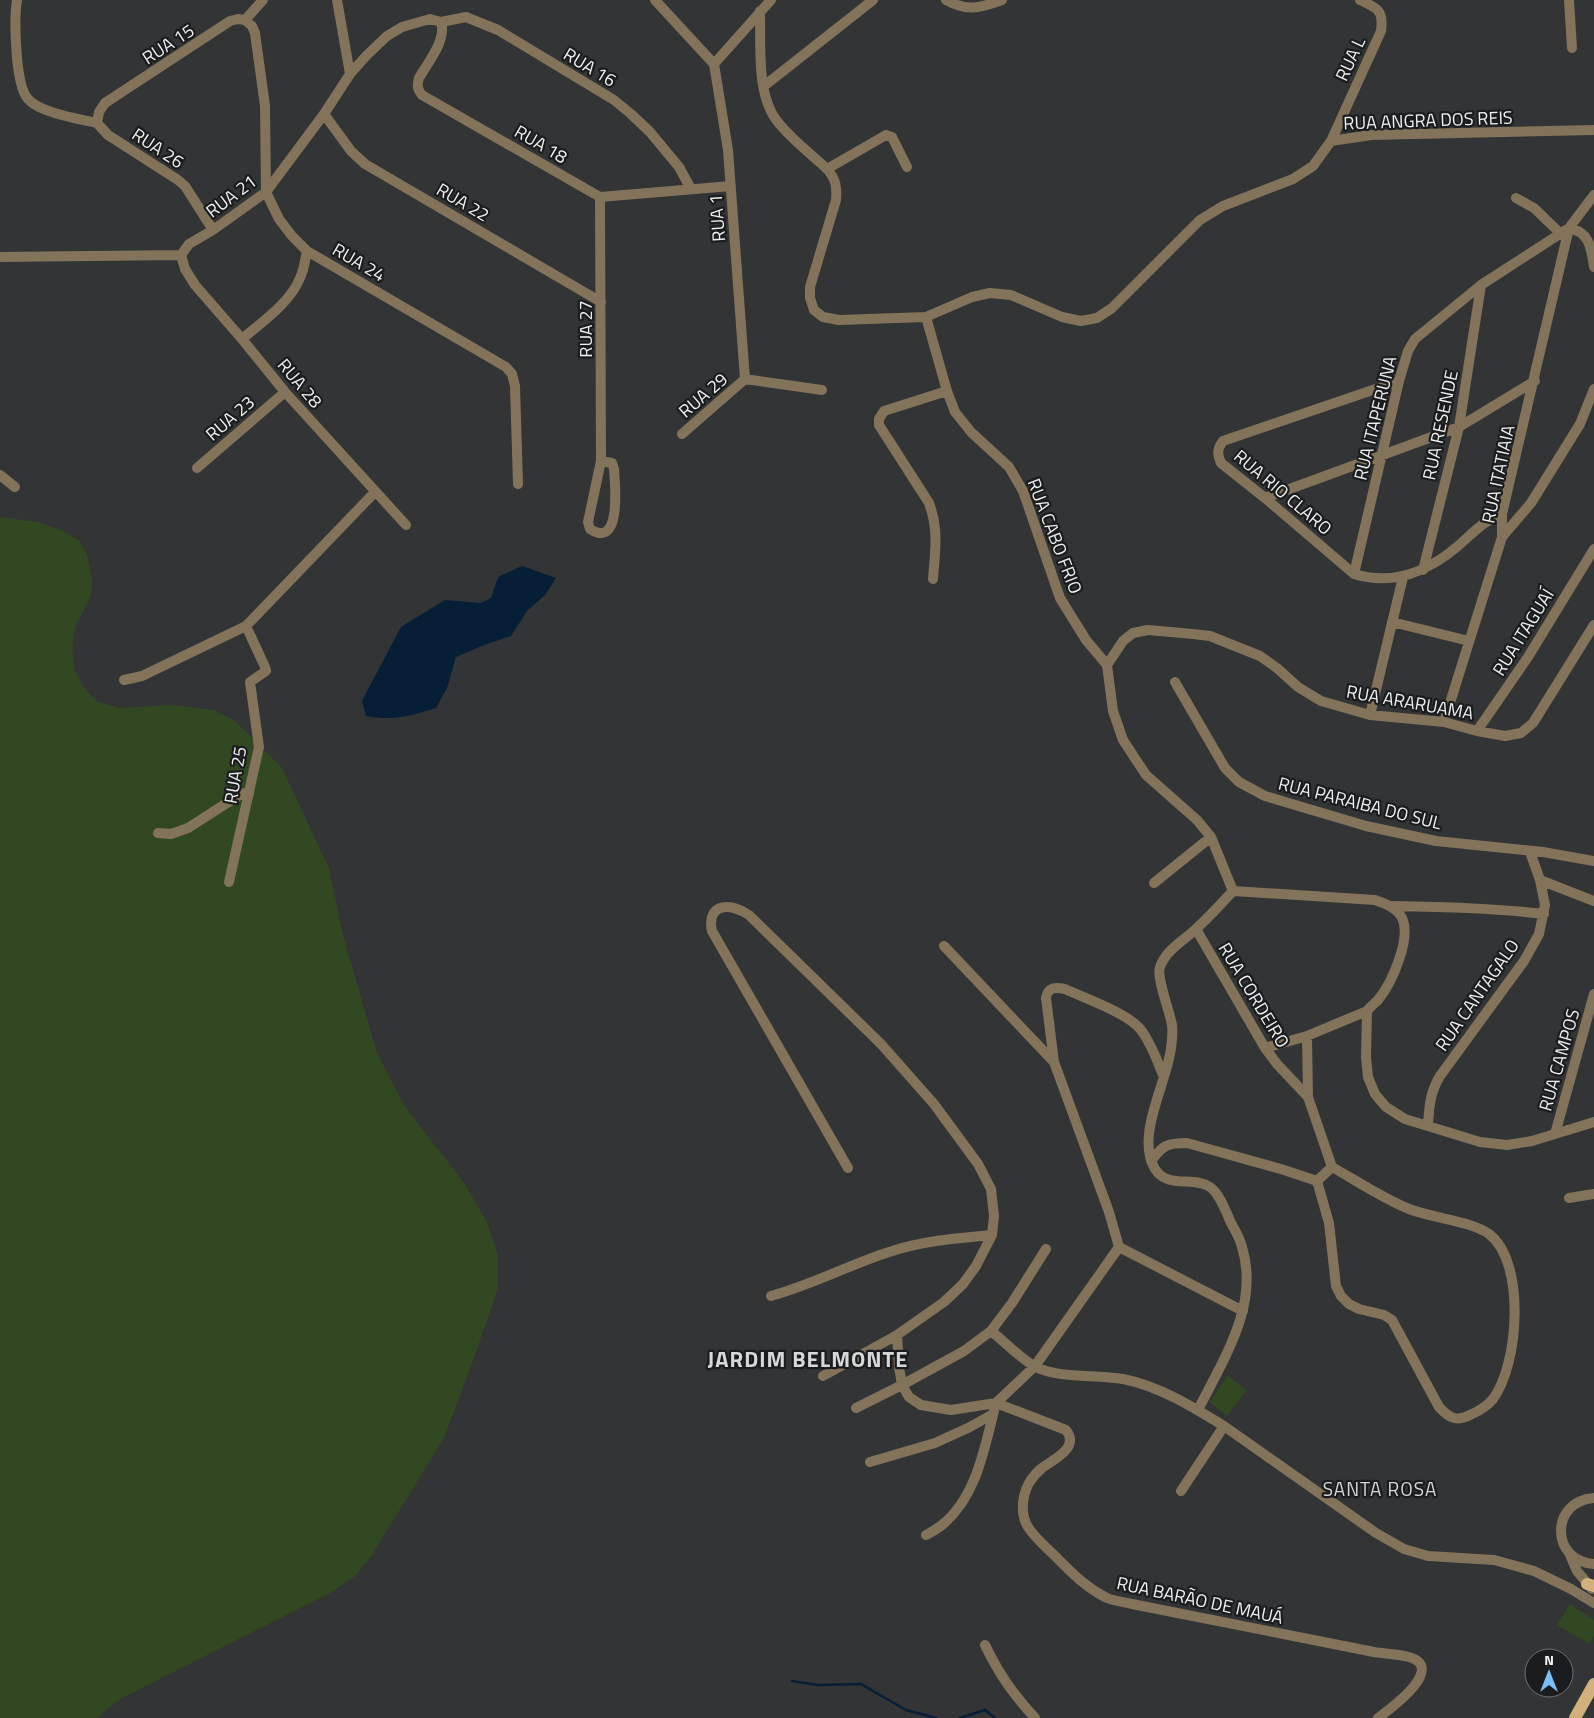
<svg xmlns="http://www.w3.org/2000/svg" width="1594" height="1718" font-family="'Titillium Web',sans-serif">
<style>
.green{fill:#324822}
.water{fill:#061e36}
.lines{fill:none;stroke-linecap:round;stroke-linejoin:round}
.stream{stroke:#061e36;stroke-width:2.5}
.minor{stroke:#83735a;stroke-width:10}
.major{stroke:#d2b07c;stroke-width:12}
.labels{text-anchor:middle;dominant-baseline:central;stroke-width:4.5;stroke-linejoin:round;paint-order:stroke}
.street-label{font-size:18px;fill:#eef0f1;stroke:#1b1c1d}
.neighbourhood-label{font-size:19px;letter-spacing:1px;fill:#d5d8da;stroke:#1b1c1d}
.district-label{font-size:22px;font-weight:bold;letter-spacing:1px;fill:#d5d8da;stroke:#1b1c1d}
</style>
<rect width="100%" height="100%" fill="#323436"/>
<!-- green -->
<path class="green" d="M0,517L37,522L59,529L79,540L87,555L92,577L91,596L75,627L72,649L75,671L85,689L98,702L120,708L171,705L214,710L235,721L282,768L329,868L342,931L377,1053L404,1105L464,1183L487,1222L498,1255V1288L473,1361L444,1438L370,1558L354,1577L332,1592L122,1698L96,1718H0Z
M1228,1376L1247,1390L1227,1416L1209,1402Z
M1570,1604L1594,1620V1636L1589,1644L1557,1625Z"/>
<!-- water -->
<path class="water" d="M522,566L556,578L545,595L527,611L511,636L484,645L456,657L447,688L436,708C411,716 393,721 366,716L362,701L401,627L445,600L481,603L491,598L498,577Z"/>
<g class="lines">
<!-- stream -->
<path class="stream" d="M792,1681L818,1685L861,1684L906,1710L936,1718
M960,1718L985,1710L995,1718"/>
<!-- minor -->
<path class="minor" d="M17,0C14,19 15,85 28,99C40,113 79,119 97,123
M337,0L350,74
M655,0L714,64
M946,0C967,12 980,8 1002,0
M1569,0L1572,48
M760,11C761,44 756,94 777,121C791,139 811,154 827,169C836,179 837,187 836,200L810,287V298L814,310L823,317L839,320L926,317L972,297L990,293L1011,295L1062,317L1081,321L1097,318L1112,308L1200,220L1223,206L1293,179L1313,166L1331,141L1381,31C1384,10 1377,8 1360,0
M245,20L252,26L255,33L265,106L266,192L279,219L292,236L307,251L506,367L512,374L515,386L518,484
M441,22C447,40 428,62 419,78C417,85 417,89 422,95L600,197L731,186
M764,86L873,0
M324,114L351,151L365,164L601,302
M97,123L99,112L105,103L230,21L238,19L245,20L263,0
M97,123L108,135L178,180L185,186L213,230
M1331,141L1371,135L1594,130
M827,169L886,135L892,137L907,167
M600,197L601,461L588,522L590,529C622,550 615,484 614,469L612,463L601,461
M1516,198L1534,208L1560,233
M181,255L185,269L195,285L242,339L285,392L406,525
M0,257L181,255L189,244L213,230L266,192L324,114L350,74L367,55L387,36L402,27L430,19L441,22L466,17L498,30L614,100L631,114L650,132L679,167L691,189
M926,317L947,391L955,412L971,432L1009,467L1023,491L1060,598L1086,640L1107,665L1113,711L1123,740L1146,775L1197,820L1211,837L1233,891
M242,339C262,322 290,303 300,278C304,270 305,260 307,251
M745,379L728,150L714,64L771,0
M745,379L822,390
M1399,381L1223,441C1217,449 1217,454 1221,463L1265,498L1354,574C1393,586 1429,571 1458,546C1473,533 1484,520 1502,514
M682,434L745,379
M197,468L285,392
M0,475L15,487
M1265,498L1459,427L1535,381
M1502,537L1531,503L1580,424L1594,389
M1423,570L1459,427L1481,285
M1354,574L1399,381L1408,351L1415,339L1481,285L1569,228L1594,195
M933,579C935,552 939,530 929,503L879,425V419L884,411L947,391
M1392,622L1469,641
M1107,665L1123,641L1133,633L1148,630L1193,634L1210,636L1260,656L1277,668L1298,687L1321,701L1370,715L1444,722L1477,731L1505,736L1521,733L1533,723L1594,625
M124,680L142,676L246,626L375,492
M1175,682L1225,768L1239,782L1265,796L1366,826L1436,841L1543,852L1594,861
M1370,715L1403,577
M1444,722L1502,537V514L1569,228C1590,232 1591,248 1594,267
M1477,731L1528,657L1594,549
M158,833L171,834L188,828L241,794L246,793L249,794
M1540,880L1594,901
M229,882L259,747L250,682L266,671L265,667L246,626
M1154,883L1211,837
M1391,906C1442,907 1493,908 1544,914
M1196,929L1265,1048L1277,1064L1308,1097
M944,946L1054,1062
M1307,1036L1308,1097L1332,1167C1357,1181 1382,1198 1409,1209C1432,1218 1471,1221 1489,1234C1526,1262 1519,1364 1493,1399C1488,1405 1479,1411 1472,1414C1457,1422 1450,1419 1439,1407L1392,1320L1384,1315L1359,1309L1349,1304L1341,1296L1336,1286L1329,1223L1317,1181
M1265,1048L1307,1036L1367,1011
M1428,1126C1429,1107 1430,1092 1440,1076L1524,961L1539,934L1545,905L1540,880L1530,852
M1555,1134L1594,994
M1151,1161C1163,1145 1167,1143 1187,1143L1281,1169L1317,1181
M1317,1181L1332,1167
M1569,1198L1594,1194
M1119,1247L1109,1212L1054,1062L1046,998C1048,987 1055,987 1065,989C1084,998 1128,1013 1141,1030C1151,1043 1157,1060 1163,1075
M1119,1247L1243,1311
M771,1296C811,1285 847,1266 886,1253C920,1241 957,1238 992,1235
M991,1331C1004,1341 1022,1360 1036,1367C1060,1379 1096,1374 1123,1379C1159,1386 1193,1407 1224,1426L1376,1533L1404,1549L1428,1556L1494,1560L1534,1571L1571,1589L1594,1603
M897,1335L899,1367L902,1385L909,1397L921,1405L951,1410L996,1403L1066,1430C1080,1448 1054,1459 1042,1468C1037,1472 1032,1478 1029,1483C1022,1496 1020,1514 1028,1527C1034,1537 1045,1546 1054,1555C1070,1571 1085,1587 1107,1598C1114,1601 1124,1602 1132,1604L1374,1652C1386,1654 1398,1654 1409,1657C1447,1668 1390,1709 1378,1718
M823,1376L897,1335L944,1302L963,1284L976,1266L992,1235L994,1216L991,1189L978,1164L934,1104L881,1044L749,915C732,903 706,902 712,931L848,1168
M996,1403L1035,1366L1119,1247
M856,1408L902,1385L964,1351L991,1331L1012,1303L1046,1249
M1198,1410C1223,1360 1260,1305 1242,1247C1240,1238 1235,1230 1231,1223C1226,1212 1220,1194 1210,1187C1194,1176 1167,1189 1155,1169C1135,1136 1167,1083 1171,1048C1172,1041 1173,1033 1172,1025C1170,1012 1156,977 1160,967C1166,950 1183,941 1196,929C1209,917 1221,904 1233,891L1375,900C1385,904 1394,906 1401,916C1413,936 1392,983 1378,1000C1374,1004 1370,1007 1367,1011L1366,1057L1368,1077L1375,1094L1386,1107L1405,1119L1480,1142L1507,1145L1532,1141L1594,1122
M870,1462L935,1443L970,1427L993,1414
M1181,1491L1224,1426
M1594,1498C1550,1501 1550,1561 1594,1564
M926,1535C931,1532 937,1529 942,1525C978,1496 985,1444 996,1403
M1570,1555L1577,1571L1592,1589
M985,1645C999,1674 1013,1694 1035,1718"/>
<!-- major -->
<path class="major" d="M1587,1584L1594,1586
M1575,1718L1594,1684"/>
</g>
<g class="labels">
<!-- street labels -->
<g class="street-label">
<text transform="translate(168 44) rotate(-33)">RUA 15</text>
<text transform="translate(1350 59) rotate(-65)">RUA L</text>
<text transform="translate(590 67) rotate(31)">RUA 16</text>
<text transform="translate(1428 120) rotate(-2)">RUA ANGRA DOS REIS</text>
<text transform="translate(541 144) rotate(30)">RUA 18</text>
<text transform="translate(158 148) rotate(33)">RUA 26</text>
<text transform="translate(231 196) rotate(-37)">RUA 21</text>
<text transform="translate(463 202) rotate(30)">RUA 22</text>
<text transform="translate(717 218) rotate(-94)">RUA 1</text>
<text transform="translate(359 262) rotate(30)">RUA 24</text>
<text transform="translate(585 329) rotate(-90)">RUA 27</text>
<text transform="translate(300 383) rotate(50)">RUA 28</text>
<text transform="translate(703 395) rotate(-41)">RUA 29</text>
<text transform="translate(230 418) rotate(-41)">RUA 23</text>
<text transform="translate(1375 418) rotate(-76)">RUA ITAPERUNA</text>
<text transform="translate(1440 425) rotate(-78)">RUA RESENDE</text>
<text transform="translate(1498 474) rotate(-78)">RUA ITATIAIA</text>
<text transform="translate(1283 492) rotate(40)">RUA RIO CLARO</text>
<text transform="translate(1055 536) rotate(69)">RUA CABO FRIO</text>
<text transform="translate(1523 632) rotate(-58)">RUA ITAGUAÍ</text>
<text transform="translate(1410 702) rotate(10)">RUA ARARUAMA</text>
<text transform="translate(235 775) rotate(-80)">RUA 25</text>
<text transform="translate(1360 803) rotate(14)">RUA PARAIBA DO SUL</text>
<text transform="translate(1254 995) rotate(59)">RUA CORDEIRO</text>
<text transform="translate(1477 995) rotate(-55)">RUA CANTAGALO</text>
<text transform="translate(1559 1060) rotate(-74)">RUA CAMPOS</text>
<text transform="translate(1200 1600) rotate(12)">RUA BARÃO DE MAUÁ</text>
</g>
<!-- neighbourhood labels -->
<g class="neighbourhood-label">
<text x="1380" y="1488">SANTA ROSA</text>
</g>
<!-- district labels -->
<g class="district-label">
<text x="808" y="1359">JARDIM BELMONTE</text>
</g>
</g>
<!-- north arrow -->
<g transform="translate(1549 1673)"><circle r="24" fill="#1b1c1d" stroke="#6f7172"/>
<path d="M0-4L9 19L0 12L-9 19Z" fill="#79bff8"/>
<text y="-8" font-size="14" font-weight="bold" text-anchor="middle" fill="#eef0f1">N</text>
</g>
</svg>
